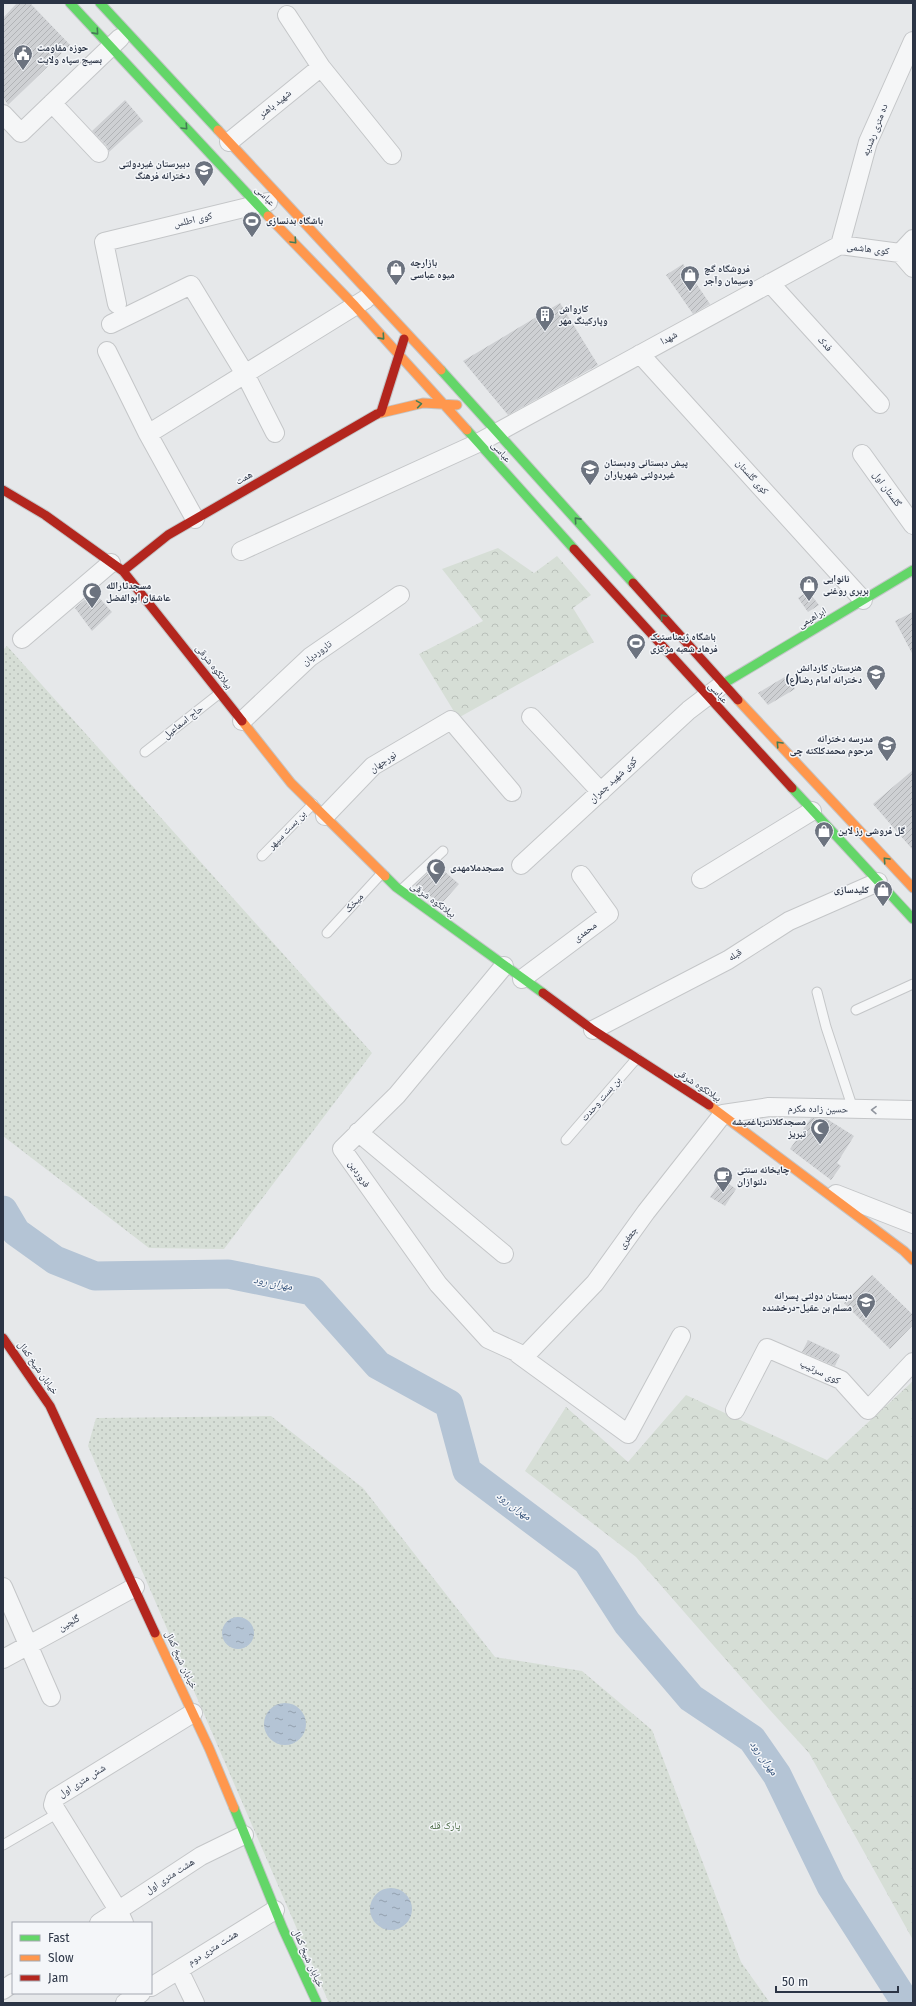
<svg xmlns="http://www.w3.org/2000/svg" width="916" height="2006" font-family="'Fira Sans','Noto Naskh Arabic',sans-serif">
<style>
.grass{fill:url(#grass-dots)}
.forest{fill:url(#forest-crowns)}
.water{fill:url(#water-ripples)}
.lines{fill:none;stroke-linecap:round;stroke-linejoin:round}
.river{stroke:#b4c4d5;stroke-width:29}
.building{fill:url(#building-hatch)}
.lane-casing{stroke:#c4c6c8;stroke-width:11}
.street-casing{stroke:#c4c6c8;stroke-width:20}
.fast-casing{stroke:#c4c6c8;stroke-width:11}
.slow-casing{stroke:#c4c6c8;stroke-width:11}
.jam-casing{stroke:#c4c6c8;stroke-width:11}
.lane{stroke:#f5f6f7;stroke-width:9}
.street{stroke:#f5f6f7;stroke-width:18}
.fast{stroke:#63d668;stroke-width:9}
.slow{stroke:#ff974d;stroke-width:9}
.jam{stroke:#b3261e;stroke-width:9}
.oneway{stroke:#447d55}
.oneway2{stroke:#90959e}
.labels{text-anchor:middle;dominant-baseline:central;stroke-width:3;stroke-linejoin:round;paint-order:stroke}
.poi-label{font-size:10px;font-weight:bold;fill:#2b3445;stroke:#f4f6f9;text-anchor:start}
.street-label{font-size:10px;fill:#2b3445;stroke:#f4f6f9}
.park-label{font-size:10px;fill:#3f6138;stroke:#f4f6f9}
.water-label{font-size:11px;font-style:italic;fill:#34527a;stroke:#f4f6f9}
</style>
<defs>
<pattern id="grass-dots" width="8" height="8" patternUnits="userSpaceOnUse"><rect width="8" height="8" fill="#d6ded6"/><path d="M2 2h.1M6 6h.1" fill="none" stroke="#b8bfb9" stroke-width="1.8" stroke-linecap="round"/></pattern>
<pattern id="forest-crowns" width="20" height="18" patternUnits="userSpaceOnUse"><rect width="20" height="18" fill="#d6ded6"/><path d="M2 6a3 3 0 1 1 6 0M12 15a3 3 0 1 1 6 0" fill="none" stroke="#b8bfb9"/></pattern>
<pattern id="water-ripples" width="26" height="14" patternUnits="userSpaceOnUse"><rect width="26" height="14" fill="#b4c4d5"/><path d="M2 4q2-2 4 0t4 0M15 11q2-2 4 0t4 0" fill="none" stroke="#93a0af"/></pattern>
<pattern id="building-hatch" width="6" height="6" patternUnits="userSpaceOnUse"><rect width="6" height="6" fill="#ced0d3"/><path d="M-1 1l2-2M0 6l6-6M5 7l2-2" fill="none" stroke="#b1b3b6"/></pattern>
</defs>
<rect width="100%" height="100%" fill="#e6e8ea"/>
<!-- grass -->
<path class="grass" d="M7,646L372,1053L224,1249L149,1248L3,1136V650Z
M271,1416L363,1488L495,1657L582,1671L652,1730L741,1962L770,2003H329L88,1446L96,1418Z"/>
<!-- forest -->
<path class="forest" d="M498,548L534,573L557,556L591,595L573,608L594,642L458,718L419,654L483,621L442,569Z
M912,1382L913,1383V1940L809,1753L769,1709L636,1557L525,1471L566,1407L628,1462L686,1395L827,1460Z"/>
<!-- water -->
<path class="water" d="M222 1633a16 16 0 1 1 32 0a16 16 0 1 1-32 0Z
M264 1724a21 21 0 1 1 42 0a21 21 0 1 1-42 0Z
M370 1909a21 21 0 1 1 42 0a21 21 0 1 1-42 0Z"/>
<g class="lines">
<!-- river -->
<path class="river" d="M3,1210L16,1232L55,1260L95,1276L228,1274L312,1291L378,1365L449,1404L467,1471L587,1561L627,1623L691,1698L752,1739L777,1775L831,1886L906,2003"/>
</g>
<!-- building -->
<path class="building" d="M17,3H30L70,45L8,105L3,97V18Z
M125,100L143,121L109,152L107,146L92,131Z
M683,264L710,304L693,314L666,275Z
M560,303L598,365L508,415L463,361Z
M808,591L819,605L808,612L798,598Z
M94,592L112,612L92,631L75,608Z
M913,612V655L895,621Z
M788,675L795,689L768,705L758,693Z
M913,770V850L873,804Z
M437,865L459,884L441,904L415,885Z
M811,1118L827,1119L854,1136L837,1163L841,1166L831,1180L790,1149Z
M722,1179L736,1189L725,1206L710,1197Z
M872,1275L913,1315V1325L890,1349L844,1303Z
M808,1340L840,1355L835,1366L802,1352Z"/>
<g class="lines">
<!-- lane casing -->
<g class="lane-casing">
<path id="lane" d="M145,752L220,693
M262,856L313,804
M401,890L443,851
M327,933L382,873
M817,992L826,1027L853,1109
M856,1010L913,984
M566,1140L637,1058
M3,1845L58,1813"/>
</g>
<!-- street casing -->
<g class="street-casing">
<path id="street" d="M287,15L321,67L392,155
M52,103L99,153
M3,114L21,133L120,38
M229,142L321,67
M840,245L868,142L913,41
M840,245L900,253L913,268
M900,253L913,239
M770,283L880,404
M117,304L104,242L268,202
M111,324L191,285L245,374L275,433
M107,351L148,434L195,519
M640,354L863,600
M148,434L366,299
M862,454L913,525
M241,551L478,443L840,245
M22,639L111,563
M531,717L601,792
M242,721L310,657L400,595
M325,816L373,766L451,720L512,792
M521,865L689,710L718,688
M701,879L812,811
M504,966L397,1095L342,1149L438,1284L488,1339L525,1356L595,1283L646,1212L723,1114L769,1107L913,1110
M522,979L609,914L581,875
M593,1030L728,960L789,921L878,882
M358,1132L504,1254
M836,1194L913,1224
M518,1354L628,1434L681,1336
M735,1410L767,1348L841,1380L868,1410L913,1362
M3,1587L51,1697
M3,1659L135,1587
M99,1923L201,1856L244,1835
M124,1923L118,1910L53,1805L55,1798L193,1713
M179,1970L195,2003
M151,1987L275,1910
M3,1990L13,1983
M125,2003L141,1993"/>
</g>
<!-- fast casing -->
<g class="fast-casing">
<path id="fast" d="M70,3L268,216
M100,3L218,130
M441,370L633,583
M467,430L574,549
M723,684L913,570
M792,788L913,919
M385,876L396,887L543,993
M234,1808L283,1929L317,2003"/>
</g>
<!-- slow casing -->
<g class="slow-casing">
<path id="slow" d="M218,130L441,370
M268,216L355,306L467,430
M377,414L423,403L457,405
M738,700L913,888
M242,721L291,783L385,876
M709,1105L904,1251L913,1260
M155,1633L209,1748L234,1808"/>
</g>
<!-- jam casing -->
<g class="jam-casing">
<path id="jam" d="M381,412L404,339
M3,490L45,515L123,571L242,721
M574,549L792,788
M123,571L168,535L377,414
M633,583L738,700
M543,993L593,1030L709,1105
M3,1338L50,1406L155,1633"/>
</g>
<!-- lane -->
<use href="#lane" class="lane"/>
<!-- street -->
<use href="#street" class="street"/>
<!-- fast -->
<use href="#fast" class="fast"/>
<!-- slow -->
<use href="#slow" class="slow"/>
<!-- jam -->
<use href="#jam" class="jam"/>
</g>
<!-- one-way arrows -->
<defs><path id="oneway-chevron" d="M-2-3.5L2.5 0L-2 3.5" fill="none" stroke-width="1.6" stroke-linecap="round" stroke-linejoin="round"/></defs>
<g class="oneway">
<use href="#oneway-chevron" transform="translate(96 32) rotate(48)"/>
<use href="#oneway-chevron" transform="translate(185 127) rotate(47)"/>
<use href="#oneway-chevron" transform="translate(294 241) rotate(47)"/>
<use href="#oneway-chevron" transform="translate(382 337) rotate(48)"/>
<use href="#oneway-chevron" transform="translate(419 404) rotate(-9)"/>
<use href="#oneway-chevron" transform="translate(577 520) rotate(-132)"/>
<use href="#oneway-chevron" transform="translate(663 617) rotate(-132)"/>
<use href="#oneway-chevron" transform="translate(779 744) rotate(-133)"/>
<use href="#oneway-chevron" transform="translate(886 860) rotate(-133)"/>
</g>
<use class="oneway2" href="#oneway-chevron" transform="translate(874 1110) rotate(-179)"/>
<!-- icons -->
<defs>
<g id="civic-pin" transform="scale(1)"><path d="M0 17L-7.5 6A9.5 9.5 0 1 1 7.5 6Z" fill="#6c737f" stroke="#f4f6f9"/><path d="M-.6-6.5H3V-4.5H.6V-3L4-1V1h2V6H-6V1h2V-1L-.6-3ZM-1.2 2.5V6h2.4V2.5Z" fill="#fff"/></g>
<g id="school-pin" transform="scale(1)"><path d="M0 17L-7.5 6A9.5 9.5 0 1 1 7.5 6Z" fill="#6c737f" stroke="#f4f6f9"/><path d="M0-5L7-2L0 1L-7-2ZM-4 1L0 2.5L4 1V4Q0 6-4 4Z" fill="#fff"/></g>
<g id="stadium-pin" transform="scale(1)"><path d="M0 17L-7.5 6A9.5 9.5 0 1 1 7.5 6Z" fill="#6c737f" stroke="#f4f6f9"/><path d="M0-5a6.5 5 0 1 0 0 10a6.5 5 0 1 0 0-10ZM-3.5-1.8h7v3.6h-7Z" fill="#fff"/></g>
<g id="shop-pin" transform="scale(1)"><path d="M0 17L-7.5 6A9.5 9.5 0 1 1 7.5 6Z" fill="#6c737f" stroke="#f4f6f9"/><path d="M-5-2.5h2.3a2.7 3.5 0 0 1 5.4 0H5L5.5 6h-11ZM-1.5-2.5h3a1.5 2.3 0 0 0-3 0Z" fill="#fff"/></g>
<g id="building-pin" transform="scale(1)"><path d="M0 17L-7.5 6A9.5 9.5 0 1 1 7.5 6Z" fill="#6c737f" stroke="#f4f6f9"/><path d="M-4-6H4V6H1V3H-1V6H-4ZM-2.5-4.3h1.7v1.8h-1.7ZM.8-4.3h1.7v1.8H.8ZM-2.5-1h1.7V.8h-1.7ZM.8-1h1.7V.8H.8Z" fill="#fff"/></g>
<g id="mosque-pin" transform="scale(1)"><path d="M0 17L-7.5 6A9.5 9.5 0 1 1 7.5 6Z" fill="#6c737f" stroke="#f4f6f9"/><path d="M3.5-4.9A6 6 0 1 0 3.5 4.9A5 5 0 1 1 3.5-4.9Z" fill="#fff"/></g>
<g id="cafe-pin" transform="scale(1)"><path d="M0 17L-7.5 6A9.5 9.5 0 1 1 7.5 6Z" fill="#6c737f" stroke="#f4f6f9"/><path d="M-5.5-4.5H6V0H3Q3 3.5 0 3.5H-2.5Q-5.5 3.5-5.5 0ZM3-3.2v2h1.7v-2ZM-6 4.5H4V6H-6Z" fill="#fff"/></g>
</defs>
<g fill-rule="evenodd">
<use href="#civic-pin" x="23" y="54"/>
<use href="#school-pin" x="204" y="170"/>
<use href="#stadium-pin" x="252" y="221"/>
<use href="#shop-pin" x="396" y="269"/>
<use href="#shop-pin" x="690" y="275"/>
<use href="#building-pin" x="545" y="315"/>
<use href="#school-pin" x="590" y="469"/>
<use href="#shop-pin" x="809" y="585"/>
<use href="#mosque-pin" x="92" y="592"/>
<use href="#stadium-pin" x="636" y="643"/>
<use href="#school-pin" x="876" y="674"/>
<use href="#school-pin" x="887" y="745"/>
<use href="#shop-pin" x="824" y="831"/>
<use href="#mosque-pin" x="436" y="868"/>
<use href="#shop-pin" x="883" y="890"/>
<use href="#mosque-pin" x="820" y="1128"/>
<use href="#cafe-pin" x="723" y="1176"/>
<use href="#school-pin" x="866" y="1302"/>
</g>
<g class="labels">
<!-- poi labels -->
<g class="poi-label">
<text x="37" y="48">حوزه مقاومت<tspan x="37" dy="12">بسیج سپاه ولایت</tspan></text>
<text x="190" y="164" text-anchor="end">دبیرستان غیردولتی<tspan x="190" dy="12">دخترانه فرهنگ</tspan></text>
<text x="266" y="221">باشگاه بدنسازی</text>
<text x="410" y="263">بازارچه<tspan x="410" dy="12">میوه عباسی</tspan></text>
<text x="704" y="269">فروشگاه گچ<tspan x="704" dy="12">وسیمان وآجر</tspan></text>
<text x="559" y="309">کارواش<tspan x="559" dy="12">وپارکینگ مهر</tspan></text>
<text x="604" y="463">پیش دبستانی ودبستان<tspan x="604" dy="12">غیردولتی شهریاران</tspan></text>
<text x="823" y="579">نانوایی<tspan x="823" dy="12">بربری روغنی</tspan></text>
<text x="106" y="586">مسجدثارالله<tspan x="106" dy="12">عاشقان ابوالفضل</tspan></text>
<text x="650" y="637">باشگاه ژیمناستیک<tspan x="650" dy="12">فرهاد شعبه مرکزی</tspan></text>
<text x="862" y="668" text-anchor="end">هنرستان کاردانش<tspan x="862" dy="12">دخترانه امام رضا(ع)</tspan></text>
<text x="873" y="739" text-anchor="end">مدرسه دخترانه<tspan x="873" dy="12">مرحوم محمدکلکته چی</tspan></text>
<text x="838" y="831">گل فروشی رز لاین</text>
<text x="450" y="868">مسجدملامهدی</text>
<text x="869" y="890" text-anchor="end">کلیدسازی</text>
<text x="806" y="1122" text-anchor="end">مسجدکلانترباغمیشه<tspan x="806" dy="12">تبریز</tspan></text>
<text x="737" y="1170">چایخانه سنتی<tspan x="737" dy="12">دلنوازان</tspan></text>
<text x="852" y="1296" text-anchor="end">دبستان دولتی پسرانه<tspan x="852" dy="12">مسلم بن عقیل-درخشنده</tspan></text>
</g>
<!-- street labels -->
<g class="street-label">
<text transform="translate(275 104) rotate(-39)">شهید باهنر</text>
<text transform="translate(875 130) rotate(-69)">ده متری رشدیه</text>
<text transform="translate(265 196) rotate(45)">عباسى</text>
<text transform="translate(193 220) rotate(-13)">کوی اطلس</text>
<text transform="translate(868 249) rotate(7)">کوی هاشمی</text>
<text transform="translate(669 338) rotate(-29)">شهدا</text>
<text transform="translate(825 344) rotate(48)">فدک</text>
<text transform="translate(501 452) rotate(48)">عباسى</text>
<text transform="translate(752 477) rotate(48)">کوی گلستان</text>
<text transform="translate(244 478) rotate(-30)">همت</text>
<text transform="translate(887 489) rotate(54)">گلستان اول</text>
<text transform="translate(812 618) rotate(-31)">ابراهیمی</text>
<text transform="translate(317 653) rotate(-37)">تاروردیان</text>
<text transform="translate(214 667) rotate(52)">بیلانکوه شرقی</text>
<text transform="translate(718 693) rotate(48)">عباسى</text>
<text transform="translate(183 722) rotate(-38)">حاج اسماعیل</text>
<text transform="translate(383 762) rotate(-34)">نورجهان</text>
<text transform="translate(613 780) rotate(-43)">کوی شهید چمران</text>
<text transform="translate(287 830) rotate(-46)">بن بست سپهر</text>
<text transform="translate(433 900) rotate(36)">بیلانکوه شرقی</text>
<text transform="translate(354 903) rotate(-47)">میخک</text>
<text transform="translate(585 932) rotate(-37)">محمدی</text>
<text transform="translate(735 955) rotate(-33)">قبله</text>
<text transform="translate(698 1085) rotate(33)">بیلانکوه شرقی</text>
<text transform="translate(601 1099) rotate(-49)">بن بست وحدت</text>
<text transform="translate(818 1109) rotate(1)">حسین زاده مکرم</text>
<text transform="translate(359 1174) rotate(55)">فروردین</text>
<text transform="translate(628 1238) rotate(-54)">جعفری</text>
<text transform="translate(38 1368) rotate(55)">خیابان شیخ کمال</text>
<text transform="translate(820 1372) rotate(26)">کوی سرتیپ</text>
<text transform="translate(69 1623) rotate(-29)">گلچین</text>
<text transform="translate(181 1660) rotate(65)">خیابان شیخ کمال</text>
<text transform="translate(82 1781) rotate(-32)">شش متری اول</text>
<text transform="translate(170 1876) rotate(-33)">هشت متری اول</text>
<text transform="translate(213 1948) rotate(-32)">هشت متری دوم</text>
<text transform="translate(308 1958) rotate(66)">خیابان شیخ کمال</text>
</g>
<!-- park labels -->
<g class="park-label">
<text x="445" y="1826">پارک قله</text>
</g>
<!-- water labels -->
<g class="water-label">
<text transform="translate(273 1283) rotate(11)">مهران رود</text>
<text transform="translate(514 1506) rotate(37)">مهران رود</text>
<text transform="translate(764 1758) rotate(55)">مهران رود</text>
</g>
</g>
<!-- border -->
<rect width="916" height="2006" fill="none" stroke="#2b3445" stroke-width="8"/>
<!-- legend -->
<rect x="12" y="1922" width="140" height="72" fill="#f4f6f9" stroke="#a4a8b1"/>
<rect x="20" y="1935" width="20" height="6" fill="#63d668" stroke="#a4a8b1"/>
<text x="48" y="1942" font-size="12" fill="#2b3445">Fast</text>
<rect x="20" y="1955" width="20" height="6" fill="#ff974d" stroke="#a4a8b1"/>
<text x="48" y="1962" font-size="12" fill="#2b3445">Slow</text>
<rect x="20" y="1975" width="20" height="6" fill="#b3261e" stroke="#a4a8b1"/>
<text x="48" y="1982" font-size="12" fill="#2b3445">Jam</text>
<!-- scale -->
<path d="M776 1986v6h122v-6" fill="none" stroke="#2b3445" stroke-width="2"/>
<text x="782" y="1986" font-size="12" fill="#2b3445" stroke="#f4f6f9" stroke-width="3" paint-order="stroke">50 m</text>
</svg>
